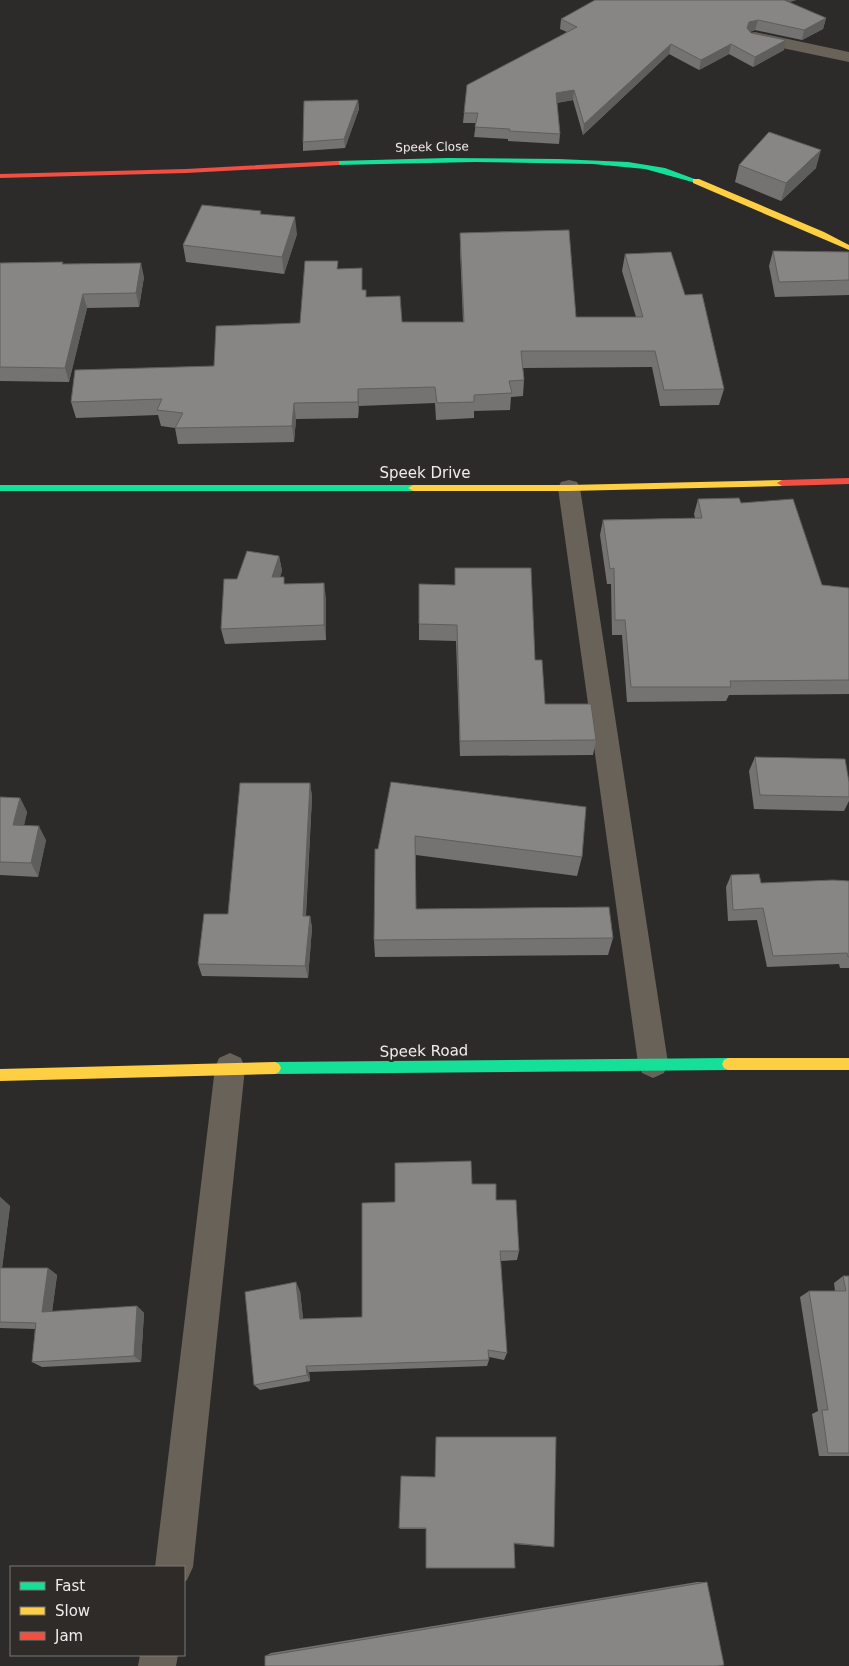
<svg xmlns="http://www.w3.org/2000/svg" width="849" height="1666" font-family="'DejaVu Sans',sans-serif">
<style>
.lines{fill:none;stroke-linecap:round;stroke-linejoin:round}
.street{fill:#696259;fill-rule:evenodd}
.fast{fill:#16e098;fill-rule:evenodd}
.slow{fill:#ffcf43;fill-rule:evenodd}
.jam{fill:#f24e42;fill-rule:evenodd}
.wall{fill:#747372}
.shaded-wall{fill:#5e5e5c}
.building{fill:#878684;stroke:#5e5e5c}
.labels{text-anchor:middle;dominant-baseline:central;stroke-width:5;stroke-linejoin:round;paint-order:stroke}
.far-street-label{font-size:12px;fill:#efedeb;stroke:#2e2b28}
.street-label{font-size:15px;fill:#efedeb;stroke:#2e2b28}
</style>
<rect width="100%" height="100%" fill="#2d2b29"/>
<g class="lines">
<!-- street -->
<path class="street" d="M755,32L849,52V62L749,41L747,37L749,33Z
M569,480L577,482L580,488L668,1063L664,1073L653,1078L642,1073L638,1063L558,488L561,482Z
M230,1053L241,1058L245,1068L193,1567L187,1580L184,1582V1567H155L215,1068L219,1058Z
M140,1655H178L176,1666H138Z"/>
<!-- fast -->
<path class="fast" d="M447,158L558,159L628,162L665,168L700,181L696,183L645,169L593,164L475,162L336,165L332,163L336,161Z
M0,485H413L418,488L413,491H0Z
M728,1058L732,1060L734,1064L732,1068L728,1070L275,1074L271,1072L269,1068L271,1064L275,1062Z"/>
<!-- slow -->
<path class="slow" d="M693,179H699L824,232L849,245V250L693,183Z
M782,480L787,483L782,486L569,491H413L408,488L413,485H569Z
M728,1058H849V1070H728L724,1068L722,1064L724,1060Z
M275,1062L279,1064L281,1068L279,1072L275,1074L0,1081V1069Z"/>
<!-- jam -->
<path class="jam" d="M336,161H339V165L186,173L0,178V174L186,169Z
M849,478V484L782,486L777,483L782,480Z"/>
</g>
<!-- wall -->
<path class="wall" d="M789,2L826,18L823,29L802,40L755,30L750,32L751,33L784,50L753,67L729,54L699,70L669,54L583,135L573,100L557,103L560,134L559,144L508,141V139L474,137L476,123H463L464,113L567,32L560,29L561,19Z
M358,100L359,109L345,148L303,151V142Z
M739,165L816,168L781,201L735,182Z
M261,211V214L297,234L284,274L186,262L183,245Z
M460,233L576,317H636L622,271L625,254L685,295L724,389L719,405L660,406L652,367L523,368L524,380L523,396L511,397L510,410L474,411V418L436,420L435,403L359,406L358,418L296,419L294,442L178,444L175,428L161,426L158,415L76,418L71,402L214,366L300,323L338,269L363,290H366V297L402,322H463L460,249Z
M773,251L849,252V295L775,297L769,266Z
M63,262V264L144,277L139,307L87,308L69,382L0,381V263Z
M698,499L741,503L822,585L849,588V694L729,695L726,701L627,702L622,635H612L611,584H607L600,535L603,520L695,518L694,514Z
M279,556L282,571L280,577L285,584L326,598V640L225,644L221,629L237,579Z
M455,568L535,660L545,704L596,740L593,755L460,756L456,641L419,640V584L455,585Z
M755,757L849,797V801L844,811L754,809L749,771Z
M391,782L582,857L577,876L416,855V909L613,938L608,955L375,957L374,940L378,849Z
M310,783L312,797L306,916H310L312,928L308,978L202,976L198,964Z
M0,797L20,798L27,812L24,825L46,840L38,877L0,875Z
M731,875L761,883L849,881V968H840L839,964L767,967L757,920L728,921L726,887Z
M472,1184L496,1200L519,1251L517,1260L500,1261L507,1353L504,1360L489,1357V1360L487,1366L309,1372L310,1381L260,1390L254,1385L300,1291L303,1319L362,1317L395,1202Z
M0,1197L10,1206L2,1268H48L57,1275L52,1312L137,1306L144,1313L141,1362L42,1367L32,1362L35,1329L0,1328Z
M843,1276H849V1456H819L812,1414L818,1411L800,1297L809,1291H835L834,1283Z
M401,1476L554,1547H551L514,1544L426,1529H400Z
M697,1582H707L265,1656L271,1653Z"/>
<!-- shaded-wall -->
<path class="shaded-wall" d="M776,0H797L774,7Z
M826,18L823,29L802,40L804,30Z
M758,20L755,30L747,32V28L749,22Z
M786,40L784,50L753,67L755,57Z
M671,44L669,54L583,135L584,124Z
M731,44L729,54L699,70L701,60Z
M574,90L573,100L555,103L556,93Z
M358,100L359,109L345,148L344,139Z
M821,150L816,168L781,201L786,183Z
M295,217L297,234L284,274L282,257Z
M141,263L144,277L139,307L136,293Z
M83,294L87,308L69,382L65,368Z
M358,389L359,406L358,418Z
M294,403L296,419L294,442L292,426Z
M279,556L282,571L274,593L272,577Z
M324,583L326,598V640L324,625Z
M310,783L312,797L305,928L303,916Z
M20,798L27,812L21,839L13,825Z
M39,826L46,840L38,877L31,863Z
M310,916L312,928L308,978L305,966Z
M0,1197L10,1206L1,1276L0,1275Z
M48,1268L57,1275L51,1319L42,1312Z
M296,1282L300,1291L304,1327L300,1319Z
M137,1306L144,1313L141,1362L134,1356Z
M306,1366L309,1372L310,1381L307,1375Z"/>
<!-- building -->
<path class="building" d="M595,0H784L826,18L804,30L758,20L749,22L747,28L751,33L786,40L755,57L731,44L701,60L671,44L584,124L574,90L556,93L560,134L509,131L510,129L475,127L478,113H464L467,85L577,27L561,19Z
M358,100L344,139L303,142L304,101Z
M769,132L821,150L786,183L739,165Z
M202,205L261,211L260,214L295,217L282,257L183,245Z
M569,230L576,317H643L625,254L671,252L685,295L702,294L724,389L664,390L655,351H521L524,380L509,381L512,393L474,395V402L437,403L435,387L358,389V402L294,403L292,426L175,428L183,413L157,410L162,399L71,402L75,370L214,366L216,326L300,323L305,261H338L337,269L362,268V290H366V297L400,296L402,322H464L460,233Z
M773,251L849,252V280L779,282Z
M63,262L62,264L141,263L136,293L83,294L65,368L0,367V263Z
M739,498L741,503L793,499L822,585L849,588V680L730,681L731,687H631L625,620H615L614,568L610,569L603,520L702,518L698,499Z
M247,551L279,556L272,577H284V584L324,583V625L221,629L224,579H237Z
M455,568H531L535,660H542L545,704H591L596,740L460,741L457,625L419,624V584L455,585Z
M755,757L845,759L849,782V797L760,795Z
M391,782L586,807L582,857L415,836L416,909L609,907L613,938L374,940L375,849H378Z
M240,783H310L303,916H310L305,966L198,964L204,914H228Z
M0,797L20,798L13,825L39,826L31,863L0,862Z
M759,874L761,883L833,880L849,881V957H848L847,953L773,956L763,908L733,910L731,875Z
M471,1161L472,1184H496V1200H516L519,1251H500L507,1353L488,1350L489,1360L306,1366L307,1375L254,1385L245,1292L296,1282L300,1319L362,1317V1203L395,1202V1163Z
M0,1268H48L42,1312L137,1306L134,1356L32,1362L36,1323L0,1322Z
M843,1276H849V1453H828L822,1410H828L809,1291H846Z
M436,1437H556L554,1547L514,1543L515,1568H426V1528H399L401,1476L435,1477Z
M707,1582L724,1665L717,1666H265V1656Z"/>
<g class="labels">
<!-- far-street labels -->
<g class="far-street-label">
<text transform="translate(432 147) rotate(-1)">Speek Close</text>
</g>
<!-- street labels -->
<g class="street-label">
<text x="425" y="473">Speek Drive</text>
<text transform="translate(424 1051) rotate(-1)">Speek Road</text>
</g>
</g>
<!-- legend -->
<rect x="10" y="1566" width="175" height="90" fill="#2e2b28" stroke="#7b7976"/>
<rect x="20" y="1582" width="25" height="8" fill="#16e098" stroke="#7b7976"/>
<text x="55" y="1591" font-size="15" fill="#efedeb">Fast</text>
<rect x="20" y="1607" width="25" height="8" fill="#ffcf43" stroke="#7b7976"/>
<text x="55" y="1616" font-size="15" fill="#efedeb">Slow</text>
<rect x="20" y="1632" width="25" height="8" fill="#f24e42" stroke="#7b7976"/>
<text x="55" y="1641" font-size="15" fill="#efedeb">Jam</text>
</svg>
